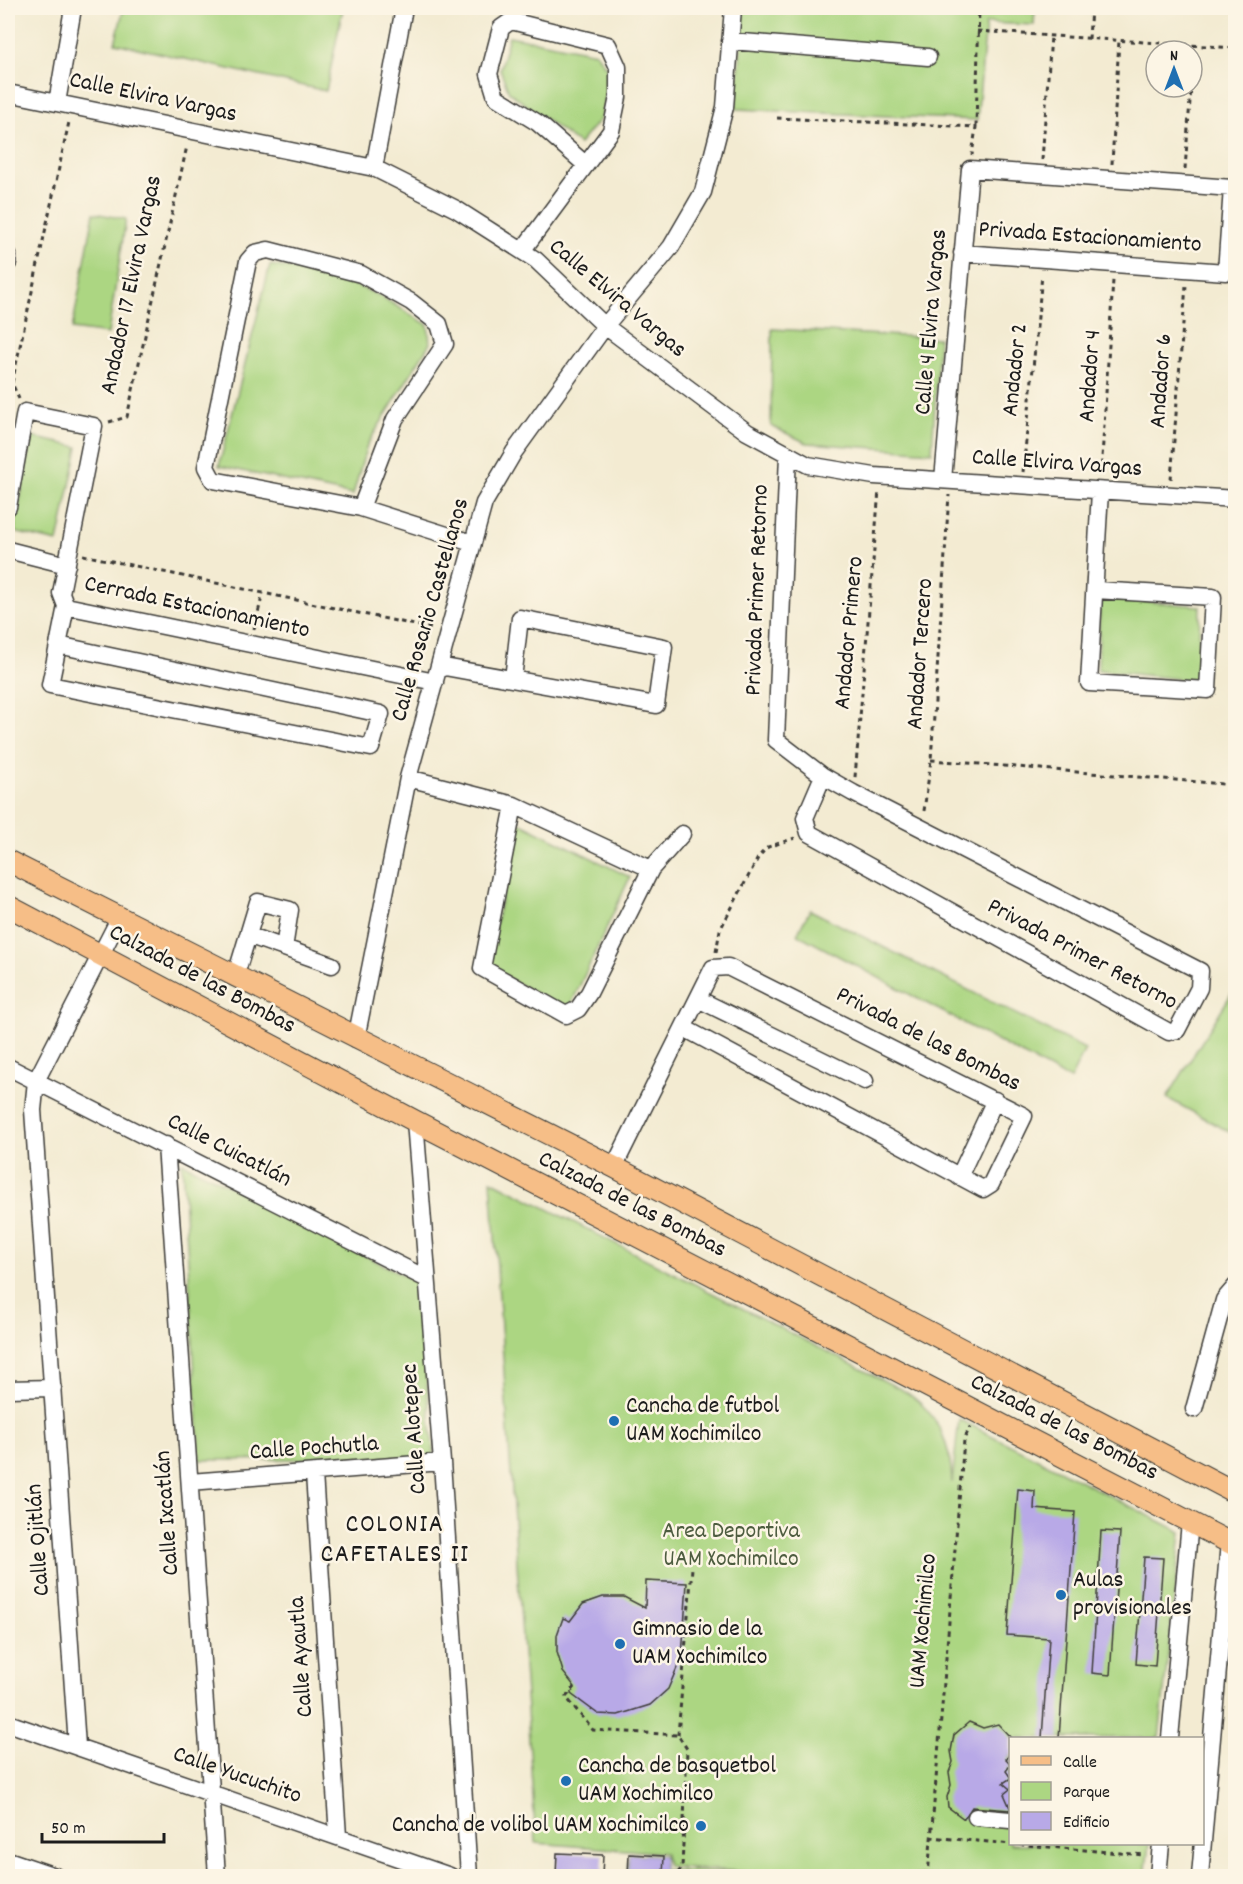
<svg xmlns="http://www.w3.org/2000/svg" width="1243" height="1884" font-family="Dekko,sans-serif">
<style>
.green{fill:#acd682;stroke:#64794f;stroke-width:1.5}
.building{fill:#b8a9e7}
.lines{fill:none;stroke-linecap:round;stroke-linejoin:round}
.minor-casing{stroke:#3c3b37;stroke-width:19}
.major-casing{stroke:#3c3b37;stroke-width:23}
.path{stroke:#3c3b37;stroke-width:3;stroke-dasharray:4.5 4.5;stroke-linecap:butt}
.minor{stroke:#fff;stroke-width:16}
.major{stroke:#f6be87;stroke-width:21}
.poi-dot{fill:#1f6fb2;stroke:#fcf5e5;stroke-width:2}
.labels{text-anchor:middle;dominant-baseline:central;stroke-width:5;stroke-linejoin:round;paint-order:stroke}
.street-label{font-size:24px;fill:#1c1c1c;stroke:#fcf5e5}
.poi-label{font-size:24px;fill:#1c1c1c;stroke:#fcf5e5;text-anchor:start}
.park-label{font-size:24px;fill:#4e5d40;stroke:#fcf5e5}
.neighbourhood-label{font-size:26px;letter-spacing:1.5px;fill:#1c1c1c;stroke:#fcf5e5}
</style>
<rect width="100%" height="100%" fill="#fcf5e5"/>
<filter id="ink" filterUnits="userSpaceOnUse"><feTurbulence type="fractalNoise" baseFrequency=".0167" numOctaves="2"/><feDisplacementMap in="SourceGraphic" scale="12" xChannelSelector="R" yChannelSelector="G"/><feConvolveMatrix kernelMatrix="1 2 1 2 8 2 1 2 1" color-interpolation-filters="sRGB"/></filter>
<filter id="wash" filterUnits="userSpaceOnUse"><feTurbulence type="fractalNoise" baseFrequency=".008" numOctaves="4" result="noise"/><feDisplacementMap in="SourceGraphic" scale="24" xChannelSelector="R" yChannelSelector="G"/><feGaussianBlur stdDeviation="1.35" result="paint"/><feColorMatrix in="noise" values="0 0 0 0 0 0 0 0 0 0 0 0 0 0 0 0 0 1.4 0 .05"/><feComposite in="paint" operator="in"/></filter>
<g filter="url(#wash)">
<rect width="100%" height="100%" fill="#f3ebd2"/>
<!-- green -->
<path class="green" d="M124,8H343L326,91L115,43Z
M744,8H1035L1034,25L986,23L977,120L736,109Z
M509,36L596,53L610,73L601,118L579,144L509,92L500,69Z
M94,213L126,219L108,334L72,329Z
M270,265L329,274L380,296L428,325L430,343L367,445L353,495L219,466Z
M772,329L939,338L932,452L807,443L771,426Z
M32,437L78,447L58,542L14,532Z
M1100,598L1200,606L1198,681L1098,670Z
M519,822L630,877L568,1011L486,966Z
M810,910L1085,1049L1070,1080L797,934Z
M1235,988V1135L1167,1098Z
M182,1162L417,1282L434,1458L200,1460Z
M491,1180L906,1392C939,1414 951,1444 952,1483L959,1419L1181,1532L1159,1738H1010V1844H1149L1145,1876H627L629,1854L664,1856L663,1870L776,1874L667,1866L665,1853L536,1843Z"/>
<g id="blocks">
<!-- building -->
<path class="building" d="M1018,1489L1035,1491L1034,1509L1075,1512L1059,1738H1042L1049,1638L1007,1635Z
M1101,1531L1120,1532L1110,1675L1092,1673Z
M1144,1557L1163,1558L1155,1666L1136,1664Z
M646,1581L687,1583L682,1656L668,1689L650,1705L618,1715L598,1714L571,1694L575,1687L563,1672L557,1652V1635L563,1618L570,1621L583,1604L603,1597H624L645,1608Z
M969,1722L983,1728L998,1724L1011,1738V1753L1006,1759L1011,1764L1006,1771L1011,1778L1003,1783L1010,1789L1004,1794L1011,1810L972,1807L964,1819L948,1807L947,1797L951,1785L949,1772L953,1762L951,1751L954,1735Z
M557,1853L603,1855L602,1876H556Z
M629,1854L664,1856L663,1876H628Z"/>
</g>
</g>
<g filter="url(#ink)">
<use href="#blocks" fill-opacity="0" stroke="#3c3b37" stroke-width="1.5"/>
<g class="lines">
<!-- minor casing -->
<g class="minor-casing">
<path id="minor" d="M730,41L928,57
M8,93L374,168L456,209L536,260L605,326L747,432L808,465L874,476L1236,499
M57,103L73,8
M374,168L404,8
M522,251L611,131L618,97V67L608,45L511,21L501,28L489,74L496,97L538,123L586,165
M8,254V263
M788,455L776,740L823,776L853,793L1200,971L1199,988L1177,1030L1169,1032L809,833L805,818L823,776
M943,480L970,169L1232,188L1226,272L962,253
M8,507L25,412L94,426L61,593L66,606
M361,508L395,419L445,344L439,324L411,302L361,274L268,250L255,253L248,261L206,467L213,480L361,508L472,543
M8,550L67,565
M1095,590L1213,597L1208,690L1089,683L1100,491
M58,645L381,714L371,748L50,685L66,606L435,682
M439,666L656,705L664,647L520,618L513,679
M408,778L514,805L651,869L589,993L578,1009L566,1015L482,968L514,805
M651,869L682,834
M248,935L332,965
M235,978L258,902L290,910L284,948
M698,999L865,1081
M356,1039L408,778L484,503L514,452L605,326L671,247L703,192L725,107L733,8
M8,1067L427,1279
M415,1121L442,1462L469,1876
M166,1145L217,1876
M614,1167L713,968L728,967L1024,1116L991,1184L983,1189L684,1028
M959,1177L995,1100
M8,1389L53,1388
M1194,1409L1224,1300L1236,1286
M314,1474L338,1836
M190,1482L442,1462
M8,1723L450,1876
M1170,1738L1190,1522
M77,1746L33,1110L36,1081L119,919
M976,1817L1010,1820
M8,1860L55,1876
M1158,1876L1161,1844
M1200,1876L1229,1542"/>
</g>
<!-- major casing -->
<g class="major-casing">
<path id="major" d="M8,861L614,1167L1236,1493
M8,906L415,1121L1236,1546"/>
</g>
<!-- path -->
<path class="path" d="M977,31L1236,48
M1089,39L1091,8
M1192,65L1193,45
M777,118L976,127L972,155
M976,127L979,8
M1042,160L1051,36
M1112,164L1119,40
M1185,169L1191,87
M19,399L12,383L69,122
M109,422L127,417L187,146
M1023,472L1042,275
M1101,474L1113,280
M1171,479L1186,285
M83,555L434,629
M254,629L263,593
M931,760L1236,785
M855,777L879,490
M924,811L931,760L949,495
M716,952L720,930L759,856L768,847L795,838
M575,1687L566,1697L593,1730L678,1735L687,1749L682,1868L675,1876
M678,1735L692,1568
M930,1837L1144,1855
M677,1874L716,1876
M928,1876L964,1440L970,1427"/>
<!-- minor -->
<use href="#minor" class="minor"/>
<!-- major -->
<use href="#major" class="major"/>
</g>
</g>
<!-- markers -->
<g class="poi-dot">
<circle cx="614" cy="1421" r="6"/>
<circle cx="1061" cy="1595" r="6"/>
<circle cx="620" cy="1644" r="6"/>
<circle cx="566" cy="1781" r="6"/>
<circle cx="701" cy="1826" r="6"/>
</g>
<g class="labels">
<!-- street labels -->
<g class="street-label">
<text transform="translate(153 98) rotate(12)">Calle Elvira Vargas</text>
<text transform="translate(1090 238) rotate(4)">Privada Estacionamiento</text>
<text transform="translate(132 285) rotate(-78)">Andador 17 Elvira Vargas</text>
<text transform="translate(617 299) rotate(40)">Calle Elvira Vargas</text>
<text transform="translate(932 322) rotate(-85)">Calle 4 Elvira Vargas</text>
<text transform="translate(1016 370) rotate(-84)">Andador 2</text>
<text transform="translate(1091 376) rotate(-86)">Andador 4</text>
<text transform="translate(1162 381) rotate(-86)">Andador 6</text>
<text transform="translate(1057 464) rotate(4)">Calle Elvira Vargas</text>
<text transform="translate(758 590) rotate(-88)">Privada Primer Retorno</text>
<text transform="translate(197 608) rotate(12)">Cerrada Estacionamiento</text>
<text transform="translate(431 610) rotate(-74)">Calle Rosario Castellanos</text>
<text transform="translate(850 633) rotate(-85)">Andador Primero</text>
<text transform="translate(921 654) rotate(-86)">Andador Tercero</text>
<text transform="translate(1082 955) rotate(28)">Privada Primer Retorno</text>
<text transform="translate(202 980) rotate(28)">Calzada de las Bombas</text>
<text transform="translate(928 1040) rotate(27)">Privada de las Bombas</text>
<text transform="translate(229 1151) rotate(27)">Calle Cuicatlán</text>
<text transform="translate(632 1205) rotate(27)">Calzada de las Bombas</text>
<text transform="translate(1064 1428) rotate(27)">Calzada de las Bombas</text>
<text transform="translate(415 1429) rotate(-94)">Calle Alotepec</text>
<text transform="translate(314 1449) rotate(-4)">Calle Pochutla</text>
<text transform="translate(168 1513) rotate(-94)">Calle Ixcatlán</text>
<text transform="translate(39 1540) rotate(-94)">Calle Ojitlán</text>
<text transform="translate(924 1621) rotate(-85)">UAM Xochimilco</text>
<text transform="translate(302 1657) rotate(-94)">Calle Ayautla</text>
<text transform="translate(237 1776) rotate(19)">Calle Yucuchito</text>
</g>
<!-- poi labels -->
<g class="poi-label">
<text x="626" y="1407">Cancha de futbol<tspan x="626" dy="28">UAM Xochimilco</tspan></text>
<text x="1073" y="1581">Aulas<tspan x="1073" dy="28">provisionales</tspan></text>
<text x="632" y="1630">Gimnasio de la<tspan x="632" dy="28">UAM Xochimilco</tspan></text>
<text x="578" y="1767">Cancha de basquetbol<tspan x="578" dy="28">UAM Xochimilco</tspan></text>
<text x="689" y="1826" text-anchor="end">Cancha de volibol UAM Xochimilco</text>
</g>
<!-- park labels -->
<g class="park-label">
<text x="731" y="1532">Area Deportiva<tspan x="731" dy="28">UAM Xochimilco</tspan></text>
</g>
<!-- neighbourhood labels -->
<g class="neighbourhood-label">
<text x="395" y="1525">COLONIA<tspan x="395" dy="30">CAFETALES II</tspan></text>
</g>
</g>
<!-- margin -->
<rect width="1243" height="1884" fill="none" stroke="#fcf5e5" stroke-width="30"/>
<!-- legend -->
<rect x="1009" y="1737" width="195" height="108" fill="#fcf5e5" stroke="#a29e95" stroke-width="1.5"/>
<rect x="1021" y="1756" width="30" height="9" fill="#f6be87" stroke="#a29e95" stroke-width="1.5"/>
<text x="1063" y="1767" font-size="18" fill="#1c1c1c">Calle</text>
<rect x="1021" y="1782" width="30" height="18" fill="#acd682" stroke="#a29e95" stroke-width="1.5"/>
<text x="1063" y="1797" font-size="18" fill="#1c1c1c">Parque</text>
<rect x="1021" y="1812" width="30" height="18" fill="#b8a9e7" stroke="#a29e95" stroke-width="1.5"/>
<text x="1063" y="1827" font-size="18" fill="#1c1c1c">Edificio</text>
<!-- north arrow -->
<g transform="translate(1174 69)"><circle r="28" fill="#fcf5e5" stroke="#a29e95" stroke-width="1.5"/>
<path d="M0-4.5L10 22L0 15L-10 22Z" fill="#1f6fb2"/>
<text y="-9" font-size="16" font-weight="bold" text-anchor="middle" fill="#1c1c1c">N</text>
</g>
<!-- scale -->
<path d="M42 1833v9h122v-9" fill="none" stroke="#1c1c1c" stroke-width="3"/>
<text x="51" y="1833" font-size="18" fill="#1c1c1c" stroke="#fcf5e5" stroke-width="4.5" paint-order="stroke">50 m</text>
</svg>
